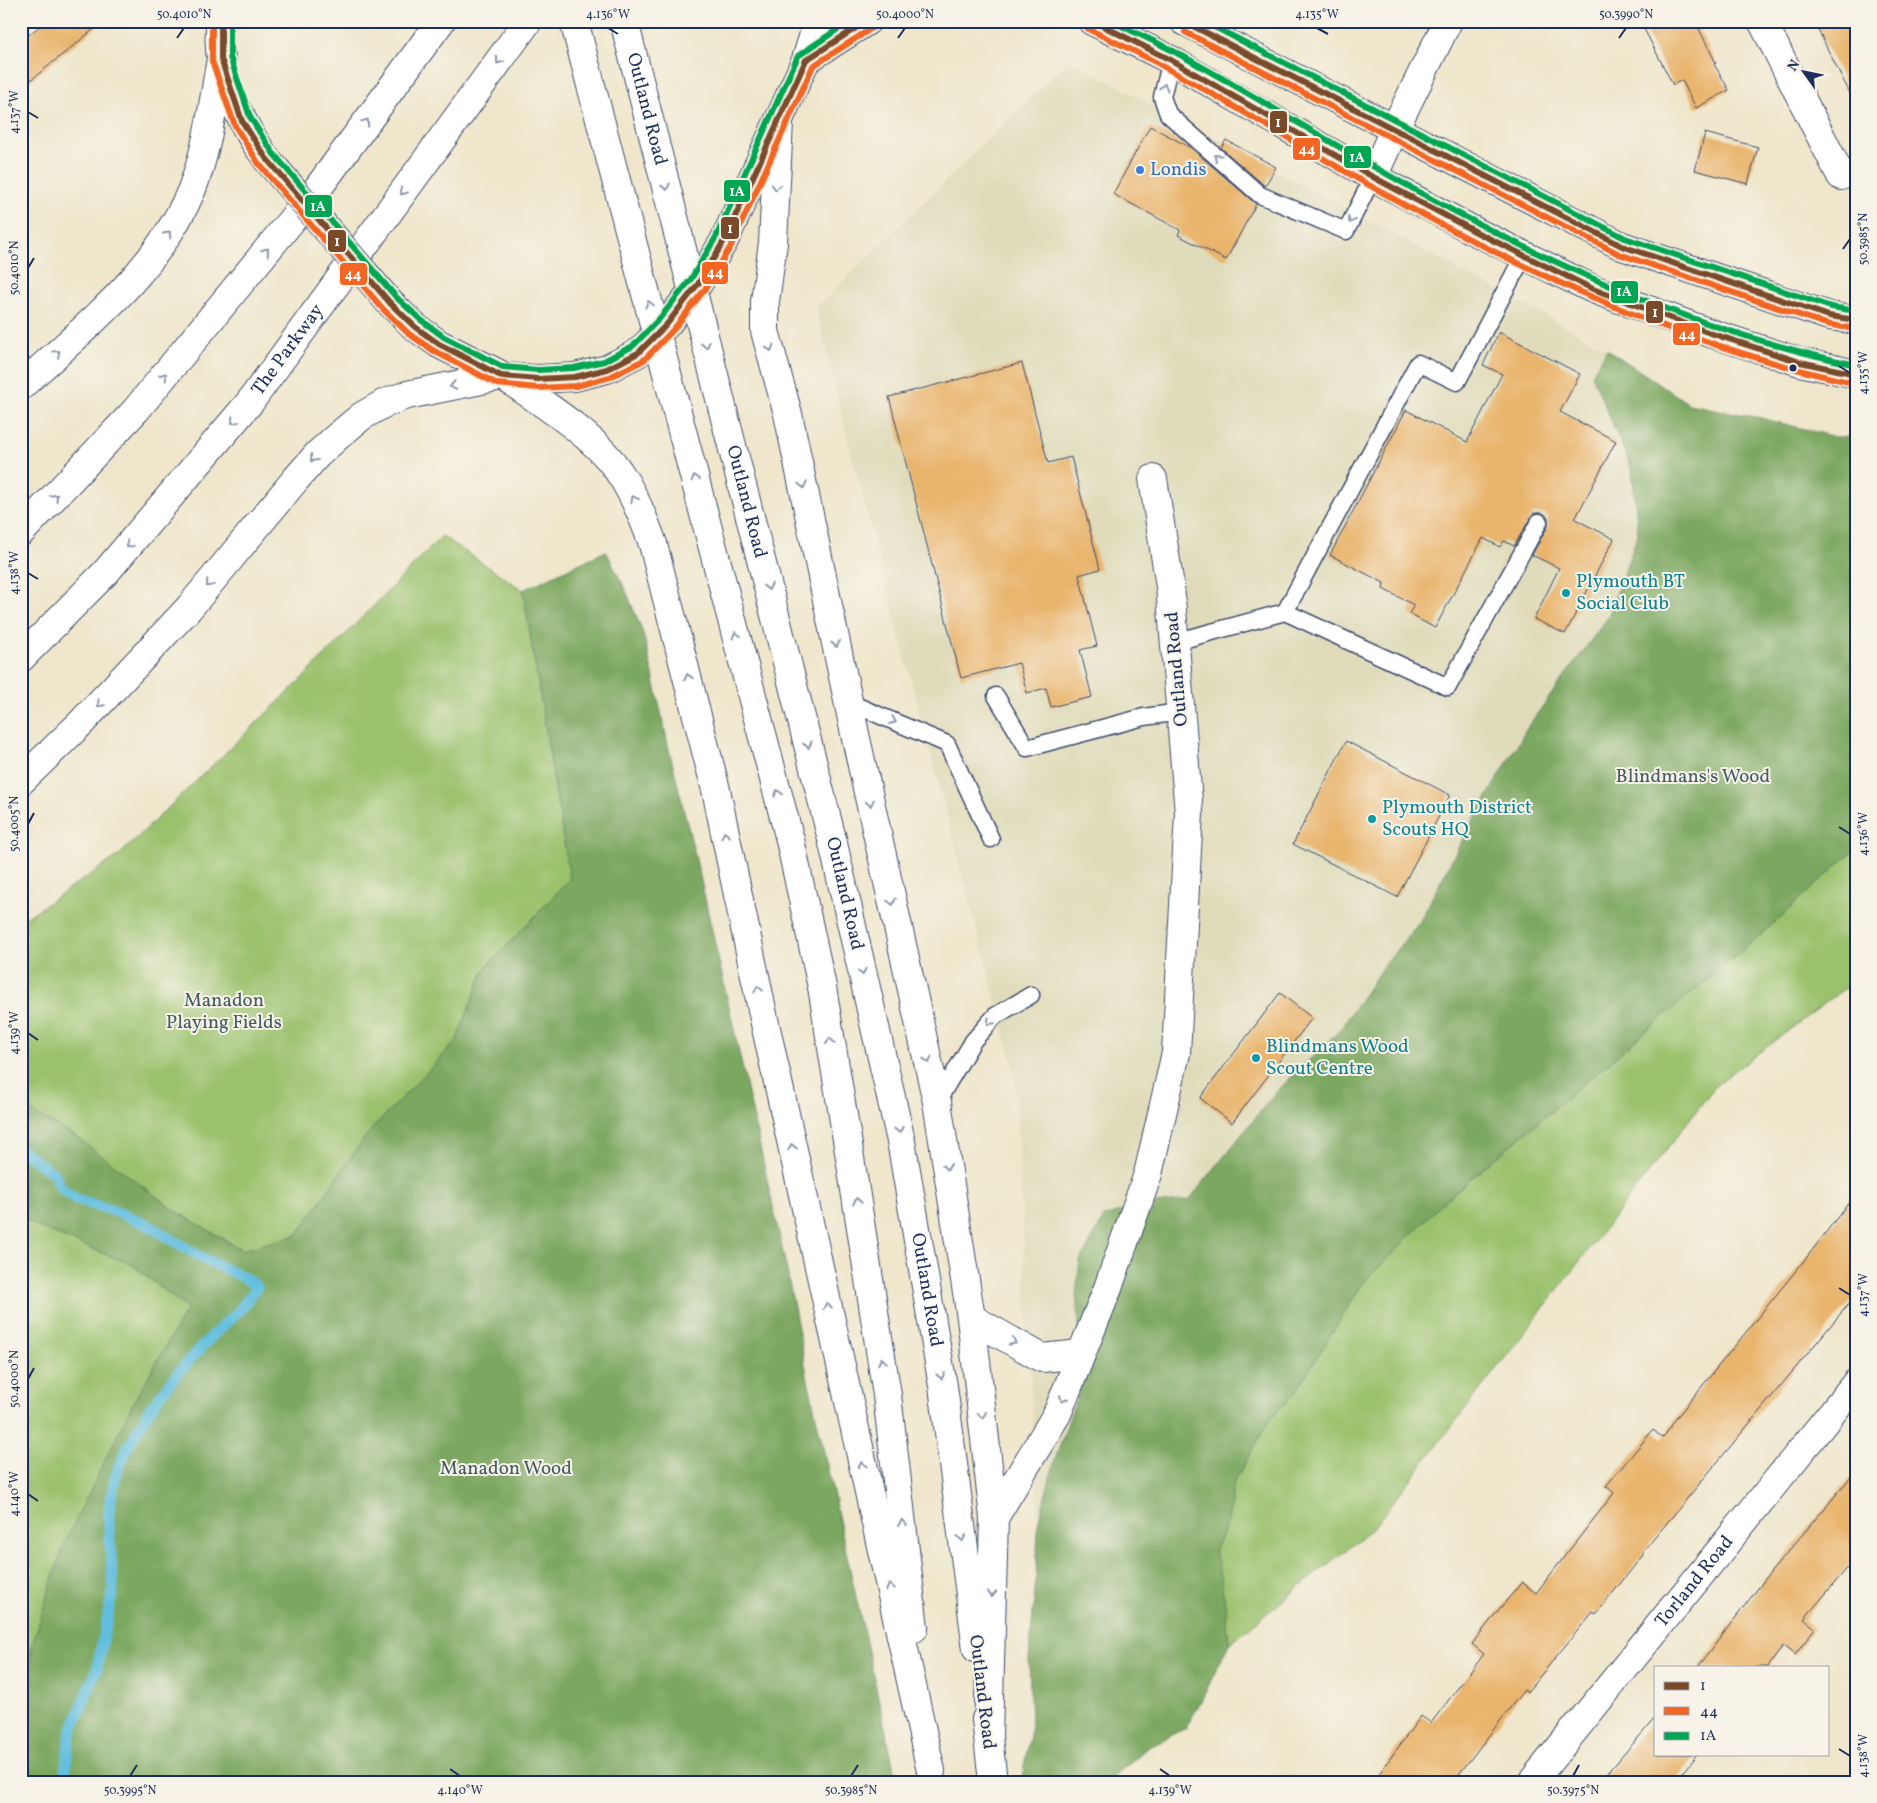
<svg xmlns="http://www.w3.org/2000/svg" width="1877" height="1803" font-family="Vollkorn,serif">
<style>
.built{fill:#e0dcbb}
.green{fill:#9ac16c;stroke:#5a7865}
.forest{fill:#7ba760;stroke:#4b6b5f}
.lines{fill:none;stroke-linecap:round;stroke-linejoin:round}
.stream{stroke:#61bedf;stroke-width:11}
.building{fill:#e9b46c}
.lane-casing{stroke:#3b4a6e;stroke-width:19}
.street-casing{stroke:#3b4a6e;stroke-width:30}
.secondary-casing{stroke:#3b4a6e;stroke-width:30}
.primary-casing{stroke:#3b4a6e;stroke-width:30}
.highway-casing{stroke:#3b4a6e;stroke-width:30}
.lane{stroke:#fff;stroke-width:16}
.street{stroke:#fff;stroke-width:28}
.secondary{stroke:#fff;stroke-width:28}
.primary{stroke:#fff;stroke-width:28}
.highway{stroke:#fff;stroke-width:28}
.primary-bridge-casing{stroke:#3b4a6e;stroke-width:30;stroke-linecap:butt}
.highway-bridge-casing{stroke:#3b4a6e;stroke-width:30;stroke-linecap:butt}
.primary-bridge{stroke:#fff;stroke-width:28}
.highway-bridge{stroke:#fff;stroke-width:28}
.bus-1-casing{stroke:#f7f3e8;stroke-width:10}
.bus-2-casing{stroke:#f7f3e8;stroke-width:10}
.bus-3-casing{stroke:#f7f3e8;stroke-width:10}
.bus-1{stroke:#7a4b2a;stroke-width:6}
.bus-2{stroke:#f26522;stroke-width:6}
.bus-3{stroke:#00a651;stroke-width:6}
.oneway{stroke:#8d97ae}
.ticks{fill:none;stroke:#1b2f5e;stroke-width:2}
.shop-dot{fill:#3f7fe0;stroke:#f7f3e8;stroke-width:2}
.bus-dot{fill:#1b2f5e;stroke:#f7f3e8;stroke-width:2}
.culture-dot{fill:#0f9aa8;stroke:#f7f3e8;stroke-width:2}
.labels{text-anchor:middle;dominant-baseline:central;stroke-width:4;stroke-linejoin:round;paint-order:stroke}
.street-label{font-size:19px;fill:#1b2f5e;stroke:#f7f3e8}
.shop-label{font-size:19px;fill:#366cbe;stroke:#f7f3e8;text-anchor:start}
.culture-label{font-size:19px;fill:#0d838f;stroke:#f7f3e8;text-anchor:start}
.park-label{font-size:19px;fill:#415b62;stroke:#f7f3e8}
.line-badge{stroke:#f7f3e8;stroke-width:2}
.badge-label{font-size:14px;text-anchor:middle;font-weight:bold;fill:#fff}
.neatline{fill:none;stroke:#1b2f5e;stroke-width:2}
.ticks-label{font-size:12px;text-anchor:middle;fill:#1b2f5e}
</style>
<rect width="100%" height="100%" fill="#f7f3e8"/>
<filter id="ink" filterUnits="userSpaceOnUse"><feTurbulence type="fractalNoise" baseFrequency=".02" numOctaves="2"/><feDisplacementMap in="SourceGraphic" scale="10" xChannelSelector="R" yChannelSelector="G"/><feConvolveMatrix kernelMatrix="1 2 1 2 8 2 1 2 1" color-interpolation-filters="sRGB"/></filter>
<filter id="wash" filterUnits="userSpaceOnUse"><feTurbulence type="fractalNoise" baseFrequency=".0096" numOctaves="4" result="noise"/><feDisplacementMap in="SourceGraphic" scale="20" xChannelSelector="R" yChannelSelector="G"/><feGaussianBlur stdDeviation="1.12" result="paint"/><feColorMatrix in="noise" values="0 0 0 0 0 0 0 0 0 0 0 0 0 0 0 0 0 1.4 0 .05"/><feComposite in="paint" operator="in"/></filter>
<g filter="url(#wash)">
<rect width="100%" height="100%" fill="#efe6cb"/>
<!-- built -->
<path class="built" d="M1069,60L1607,349L1592,375L1632,470L1638,534L1608,617L1529,725L1467,831L1419,923L1384,965L1339,1031L1276,1092L1189,1200L1138,1206L1104,1217L1080,1261L1084,1376L1054,1463L1038,1524L1015,1073L847,437L816,308Z"/>
<!-- green -->
<path class="green" d="M442,536L523,590L570,879L484,970L456,1042L368,1133L297,1235L243,1250L177,1212L75,1136L21,1106V921L118,856L298,683Z
M1856,848V980L1717,1084L1373,1528L1229,1644L1225,1603L1214,1549L1228,1521L1234,1482L1271,1418L1295,1393L1362,1284L1442,1203L1765,931Z
M21,1217L40,1228L133,1265L187,1309L133,1403L31,1648L26,1764L28,1782H21Z"/>
<!-- forest -->
<path class="forest" d="M1607,349L1689,404L1761,418L1835,437H1856V848L1765,931L1442,1203L1362,1284L1295,1393L1271,1418L1234,1482L1228,1521L1215,1549L1225,1603L1229,1644L1200,1703L1186,1728L1147,1748L1107,1782H1021L1031,1730L1029,1659L1036,1578L1038,1524L1054,1463L1084,1376L1076,1294L1080,1261L1104,1217L1138,1206L1189,1200L1276,1092L1339,1031L1384,965L1419,923L1467,831L1529,725L1608,617L1638,534L1632,470L1592,375Z
M606,551L627,593L643,633L653,675L668,745L700,876L766,1174L787,1271L807,1375L897,1782H28L26,1764L31,1648L63,1546L133,1403L187,1309L133,1265L40,1228L21,1217V1106L75,1136L177,1212L242,1250L297,1235L368,1133L456,1042L484,970L570,879L523,590Z"/>
<g class="lines">
<!-- stream -->
<path class="stream" d="M21,1150L54,1174L62,1189L76,1199L114,1211L146,1224L204,1259L243,1277L257,1287L239,1311L215,1333L182,1368L150,1409L127,1448L116,1474L109,1508V1529L113,1590L97,1669L70,1735L64,1782"/>
</g>
<g id="blocks">
<!-- building -->
<path class="building" d="M46,21H104L21,88V41Z
M1640,21H1695L1716,63L1714,64L1729,90L1696,108L1682,80L1673,85Z
M1814,21H1856V105L1829,52Z
M1150,126L1191,148L1256,204L1226,260L1178,235L1180,230L1113,194Z
M1705,133L1758,147L1748,184L1695,170Z
M1226,140L1276,167L1265,186L1221,148Z
M1499,332L1580,374L1560,412L1616,441L1575,519L1614,539L1565,634L1534,619L1559,568L1532,555L1548,526V517L1543,513H1534L1531,517L1514,546L1504,541L1500,547L1483,538L1435,628L1409,614L1414,605L1383,589L1384,583L1330,555L1406,410L1467,442L1502,374L1483,365Z
M1022,363L1048,463L1071,457L1100,569L1079,575L1097,646L1080,650L1092,697L1051,707L1046,688L1027,693L1019,663L961,678L889,397Z
M1346,741L1450,795L1397,897L1293,844Z
M1280,993L1312,1018L1232,1123L1200,1098Z
M1856,1193V1295L1642,1553L1643,1555L1596,1614L1593,1612L1527,1692L1524,1690L1453,1782H1373L1421,1716L1431,1723L1484,1654L1472,1644L1497,1612L1522,1582L1536,1593L1614,1493L1606,1486L1653,1430L1663,1438L1677,1417L1807,1257Z
M1856,1471V1558L1804,1619L1815,1628L1795,1655L1783,1646L1768,1667H1698L1765,1579Z
M1656,1717V1754H1697L1675,1782H1600Z"/>
</g>
</g>
<g filter="url(#ink)">
<use href="#blocks" fill-opacity="0" stroke="#3b4a6e" stroke-width="1"/>
<g class="lines">
<!-- lane casing -->
<g class="lane-casing">
<path id="lane" d="M1171,60L1162,97L1168,114L1260,195L1346,231L1373,177
M1285,612L1448,687L1539,522
M1175,642L1285,612L1418,363L1457,382L1524,255
M996,696L1027,748L1144,717L1180,712
M848,702L947,744L991,839
M937,1102L973,1041L995,1016L1031,995"/>
</g>
<!-- street casing -->
<g class="street-casing">
<g id="street">
<path d="M1762,21L1841,176"/>
<path d="M1373,177L1395,128L1448,21"/>
<path d="M971,1318L1042,1358L1081,1354"/>
<path d="M994,1518L1057,1414L1108,1288L1148,1174L1176,1053L1189,813L1170,586L1153,479"/>
<path id="s1" d="M1532,1782L1856,1383"/>
</g>
</g>
<!-- secondary casing -->
<g class="secondary-casing">
<path id="secondary" d="M1092,21L1171,60L1373,177L1478,233L1593,289L1710,333L1800,362L1856,374
M1184,21L1622,246L1829,316L1856,320
M806,60L867,21"/>
</g>
<!-- primary casing -->
<g class="primary-casing">
<g id="primary">
<path d="M779,121L773,243L765,301V331L788,414L855,734L937,1102L971,1318L994,1518L988,1737"/>
<path d="M505,377C541,403 595,435 619,472C634,494 644,519 653,544L716,790L764,1019L931,1771"/>
<path id="s2" d="M832,839L901,1141L943,1386L977,1649"/>
<path d="M790,840L822,987L851,1164L887,1395L914,1628"/>
<path d="M986,1719L993,1782"/>
</g>
</g>
<!-- highway casing -->
<g class="highway-casing">
<g id="highway">
<path d="M221,21C213,69 239,121 266,158"/>
<path d="M415,327L439,344L505,377L538,379L575,377L607,369L638,353L667,324L698,284L724,241L806,60L818,21"/>
<path d="M21,386C84,329 159,269 192,189C208,148 213,103 221,59"/>
<path d="M21,532L136,410L318,188L441,21"/>
<path id="s3" d="M21,658L105,573L250,402L528,21"/>
<path d="M21,781L80,724L189,608L296,479L318,454L338,436L362,416L385,403L407,395L501,376"/>
</g>
</g>
<!-- lane -->
<use href="#lane" class="lane"/>
<!-- street -->
<use href="#street" class="street"/>
<!-- secondary -->
<use href="#secondary" class="secondary"/>
<!-- primary -->
<use href="#primary" class="primary"/>
<!-- highway -->
<use href="#highway" class="highway"/>
<!-- primary-bridge casing -->
<g class="primary-bridge-casing">
<g id="primary-bridge">
<path d="M574,21L790,840"/>
<path id="s4" d="M624,21L832,839"/>
</g>
</g>
<!-- highway-bridge casing -->
<g class="highway-bridge-casing">
<path id="highway-bridge" d="M266,158L390,303L415,327"/>
</g>
<!-- primary-bridge -->
<use href="#primary-bridge" class="primary-bridge"/>
<!-- highway-bridge -->
<use href="#highway-bridge" class="highway-bridge"/>
<!-- bus-1 casing -->
<g class="bus-1-casing">
<path id="bus-1" d="M221,21V59L242,121L266,158L390,303L415,327L439,344L501,376L538,379L575,377L607,369L638,353L667,324L698,284L724,241L806,60L867,21
M1093,21L1171,60L1373,177L1478,233L1593,289L1710,333L1800,362L1856,374
M1189,24L1622,246L1829,316L1856,320"/>
</g>
<!-- bus-2 casing -->
<g class="bus-2-casing">
<path id="bus-2" d="M212,21V61L235,126L259,164L383,309L409,334L434,351L497,384L538,388L576,386L610,377L644,360L673,330L705,289L731,246L813,66L872,28
M1088,29C1115,42 1142,54 1168,69C1235,106 1301,146 1367,184C1520,270 1682,346 1854,383
M1185,32L1619,254L1826,324L1855,329"/>
</g>
<!-- bus-3 casing -->
<g class="bus-3-casing">
<path id="bus-3" d="M1112,21C1133,32 1155,41 1175,52C1243,89 1309,130 1376,168C1526,254 1686,329 1856,365
M1203,21L1625,238L1831,307L1856,311
M230,22V57L250,117L273,153L396,297L421,320L444,337L503,367L538,370L574,368L604,361L633,346L660,318L691,279L716,237L798,56L850,21"/>
</g>
<!-- bus-1 -->
<use href="#bus-1" class="bus-1"/>
<!-- bus-2 -->
<use href="#bus-2" class="bus-2"/>
<!-- bus-3 -->
<use href="#bus-3" class="bus-3"/>
</g>
<!-- one-way arrows -->
<defs><path id="oneway-chevron" d="M-2-3.5L2.5 0L-2 3.5" fill="none" stroke-width="1.6" stroke-linecap="round" stroke-linejoin="round" transform="scale(1.25)"/></defs>
<g class="oneway">
<use href="#oneway-chevron" transform="translate(499 61) rotate(126)"/>
<use href="#oneway-chevron" transform="translate(1164 87) rotate(-76)"/>
<use href="#oneway-chevron" transform="translate(366 122) rotate(-53)"/>
<use href="#oneway-chevron" transform="translate(1217 157) rotate(-138)"/>
<use href="#oneway-chevron" transform="translate(666 187) rotate(76)"/>
<use href="#oneway-chevron" transform="translate(776 187) rotate(93)"/>
<use href="#oneway-chevron" transform="translate(403 192) rotate(126)"/>
<use href="#oneway-chevron" transform="translate(1351 220) rotate(116)"/>
<use href="#oneway-chevron" transform="translate(168 234) rotate(-57)"/>
<use href="#oneway-chevron" transform="translate(266 251) rotate(-51)"/>
<use href="#oneway-chevron" transform="translate(649 304) rotate(-105)"/>
<use href="#oneway-chevron" transform="translate(706 345) rotate(76)"/>
<use href="#oneway-chevron" transform="translate(770 348) rotate(74)"/>
<use href="#oneway-chevron" transform="translate(57 353) rotate(-42)"/>
<use href="#oneway-chevron" transform="translate(164 376) rotate(-51)"/>
<use href="#oneway-chevron" transform="translate(453 386) rotate(169)"/>
<use href="#oneway-chevron" transform="translate(234 421) rotate(130)"/>
<use href="#oneway-chevron" transform="translate(313 459) rotate(132)"/>
<use href="#oneway-chevron" transform="translate(695 478) rotate(-105)"/>
<use href="#oneway-chevron" transform="translate(803 485) rotate(78)"/>
<use href="#oneway-chevron" transform="translate(55 497) rotate(-47)"/>
<use href="#oneway-chevron" transform="translate(634 499) rotate(-118)"/>
<use href="#oneway-chevron" transform="translate(129 545) rotate(130)"/>
<use href="#oneway-chevron" transform="translate(209 584) rotate(130)"/>
<use href="#oneway-chevron" transform="translate(768 587) rotate(76)"/>
<use href="#oneway-chevron" transform="translate(736 635) rotate(-105)"/>
<use href="#oneway-chevron" transform="translate(836 644) rotate(78)"/>
<use href="#oneway-chevron" transform="translate(688 677) rotate(-104)"/>
<use href="#oneway-chevron" transform="translate(100 704) rotate(133)"/>
<use href="#oneway-chevron" transform="translate(893 721) rotate(23)"/>
<use href="#oneway-chevron" transform="translate(808 745) rotate(76)"/>
<use href="#oneway-chevron" transform="translate(778 793) rotate(-105)"/>
<use href="#oneway-chevron" transform="translate(870 803) rotate(78)"/>
<use href="#oneway-chevron" transform="translate(725 835) rotate(-102)"/>
<use href="#oneway-chevron" transform="translate(892 902) rotate(77)"/>
<use href="#oneway-chevron" transform="translate(862 972) rotate(77)"/>
<use href="#oneway-chevron" transform="translate(758 989) rotate(-102)"/>
<use href="#oneway-chevron" transform="translate(990 1022) rotate(133)"/>
<use href="#oneway-chevron" transform="translate(830 1041) rotate(-99)"/>
<use href="#oneway-chevron" transform="translate(928 1060) rotate(77)"/>
<use href="#oneway-chevron" transform="translate(899 1130) rotate(77)"/>
<use href="#oneway-chevron" transform="translate(792 1147) rotate(-102)"/>
<use href="#oneway-chevron" transform="translate(947 1167) rotate(81)"/>
<use href="#oneway-chevron" transform="translate(857 1201) rotate(-99)"/>
<use href="#oneway-chevron" transform="translate(827 1306) rotate(-102)"/>
<use href="#oneway-chevron" transform="translate(1013 1342) rotate(29)"/>
<use href="#oneway-chevron" transform="translate(882 1361) rotate(-99)"/>
<use href="#oneway-chevron" transform="translate(941 1376) rotate(80)"/>
<use href="#oneway-chevron" transform="translate(1063 1399) rotate(112)"/>
<use href="#oneway-chevron" transform="translate(982 1415) rotate(84)"/>
<use href="#oneway-chevron" transform="translate(862 1465) rotate(-103)"/>
<use href="#oneway-chevron" transform="translate(902 1523) rotate(-97)"/>
<use href="#oneway-chevron" transform="translate(962 1538) rotate(83)"/>
<use href="#oneway-chevron" transform="translate(890 1587) rotate(-103)"/>
<use href="#oneway-chevron" transform="translate(992 1594) rotate(91)"/>
</g>
</g>
<!-- ticks -->
<path class="ticks" d="M608,28L618,34M1317,28L1328,34M177,38L184,28M898,38L905,28M1619,38L1626,28M28,112L38,118M1843,249L1850,239M28,268L34,258M1839,366L1850,373M28,573L38,579M28,824L34,813M1839,827L1850,834M28,1033L38,1040M1839,1288L1850,1295M28,1379L34,1368M28,1494L38,1501M1839,1749L1850,1756M450,1769L460,1776M1160,1769L1170,1776M130,1776L137,1765M851,1776L858,1765M1573,1776L1579,1765"/>
<!-- markers -->
<circle class="shop-dot" cx="1140" cy="170" r="5"/>
<circle class="bus-dot" cx="1793" cy="368" r="4.5"/>
<g class="culture-dot">
<circle cx="1566" cy="593" r="5"/>
<circle cx="1372" cy="819" r="5"/>
<circle cx="1256" cy="1058" r="5"/>
</g>
<g class="labels">
<!-- street labels -->
<g class="street-label">
<text stroke="none"><textPath href="#s4" startOffset="91">Outland Road</textPath></text>
<text stroke="none"><textPath href="#s3" startOffset="408">The Parkway</textPath></text>
<text stroke="none"><textPath href="#s4" startOffset="496">Outland Road</textPath></text>
<text transform="translate(1177 669) rotate(-95)">Outland Road</text>
<text stroke="none"><textPath href="#s2" startOffset="56">Outland Road</textPath></text>
<text stroke="none"><textPath href="#s2" startOffset="461">Outland Road</textPath></text>
<text stroke="none"><textPath href="#s1" startOffset="258">Torland Road</textPath></text>
<text transform="translate(982 1692) rotate(83)">Outland Road</text>
</g>
<!-- shop labels -->
<g class="shop-label">
<text x="1150" y="170">Londis</text>
</g>
<!-- culture labels -->
<g class="culture-label">
<text x="1576" y="582">Plymouth BT<tspan x="1576" dy="22">Social Club</tspan></text>
<text x="1382" y="808">Plymouth District<tspan x="1382" dy="22">Scouts HQ</tspan></text>
<text x="1266" y="1047">Blindmans Wood<tspan x="1266" dy="22">Scout Centre</tspan></text>
</g>
<!-- park labels -->
<g class="park-label">
<text x="1693" y="777">Blindmans's Wood</text>
<text x="224" y="1001">Manadon<tspan x="224" dy="22">Playing Fields</tspan></text>
<text x="506" y="1469">Manadon Wood</text>
</g>
</g>
<g class="line-badge">
<rect x="1269" y="110" width="19" height="24" rx="5" fill="#7a4b2a"/>
<rect x="1292" y="137" width="29" height="24" rx="5" fill="#f26522"/>
<rect x="1343" y="145" width="29" height="24" rx="5" fill="#00a651"/>
<rect x="723" y="179" width="28" height="24" rx="5" fill="#00a651"/>
<rect x="304" y="194" width="29" height="24" rx="5" fill="#00a651"/>
<rect x="720" y="216" width="20" height="24" rx="5" fill="#7a4b2a"/>
<rect x="327" y="229" width="20" height="24" rx="5" fill="#7a4b2a"/>
<rect x="701" y="261" width="28" height="24" rx="5" fill="#f26522"/>
<rect x="339" y="262" width="29" height="24" rx="5" fill="#f26522"/>
<rect x="1610" y="280" width="29" height="24" rx="5" fill="#00a651"/>
<rect x="1645" y="300" width="19" height="24" rx="5" fill="#7a4b2a"/>
<rect x="1672" y="322" width="29" height="24" rx="5" fill="#f26522"/>
</g>
<g class="badge-label">
<text x="1278" y="127">1</text>
<text x="1307" y="154">44</text>
<text x="1357" y="162">1A</text>
<text x="737" y="196">1A</text>
<text x="318" y="211">1A</text>
<text x="730" y="233">1</text>
<text x="337" y="246">1</text>
<text x="715" y="277">44</text>
<text x="353" y="279">44</text>
<text x="1624" y="296">1A</text>
<text x="1655" y="317">1</text>
<text x="1687" y="339">44</text>
</g>
<!-- margin -->
<rect width="1877" height="1803" fill="none" stroke="#f7f3e8" stroke-width="55"/>
<!-- legend -->
<rect x="1654" y="1666" width="175" height="90" fill="#f7f3e8" stroke="#9fa5b1"/>
<rect x="1664" y="1682" width="25" height="8" fill="#7a4b2a" stroke="#9fa5b1"/>
<text x="1700" y="1690" font-size="15" fill="#1b2f5e">1</text>
<rect x="1664" y="1707" width="25" height="8" fill="#f26522" stroke="#9fa5b1"/>
<text x="1700" y="1716" font-size="15" fill="#1b2f5e">44</text>
<rect x="1664" y="1732" width="25" height="8" fill="#00a651" stroke="#9fa5b1"/>
<text x="1700" y="1740" font-size="15" fill="#1b2f5e">1A</text>
<!-- north arrow -->
<g transform="translate(1804 72) rotate(303)" stroke="#f7f3e8" stroke-width="4" paint-order="stroke">
<path d="M0-4L9 19L0 12L-9 19Z" fill="#1b2f5e"/>
<text y="-8" font-size="14" font-weight="bold" text-anchor="middle" fill="#1b2f5e">N</text>
</g>
<rect x="28" y="28" width="1822" height="1748" class="neatline"/>
<g class="ticks-label">
<text x="184" y="18">50.4010°N</text>
<text x="608" y="18">4.136°W</text>
<text x="905" y="18">50.4000°N</text>
<text x="1317" y="18">4.135°W</text>
<text x="1626" y="18">50.3990°N</text>
<text transform="translate(14 112) rotate(-90)" y="4">4.137°W</text>
<text transform="translate(1863 239) rotate(-90)" y="4">50.3985°N</text>
<text transform="translate(14 268) rotate(-90)" y="4">50.4010°N</text>
<text transform="translate(1863 373) rotate(-90)" y="4">4.135°W</text>
<text transform="translate(14 573) rotate(-90)" y="4">4.138°W</text>
<text transform="translate(14 824) rotate(-90)" y="4">50.4005°N</text>
<text transform="translate(1863 834) rotate(-90)" y="4">4.136°W</text>
<text transform="translate(14 1033) rotate(-90)" y="4">4.139°W</text>
<text transform="translate(1863 1295) rotate(-90)" y="4">4.137°W</text>
<text transform="translate(14 1379) rotate(-90)" y="4">50.4000°N</text>
<text transform="translate(14 1494) rotate(-90)" y="4">4.140°W</text>
<text transform="translate(1863 1756) rotate(-90)" y="4">4.138°W</text>
<text x="130" y="1794">50.3995°N</text>
<text x="460" y="1794">4.140°W</text>
<text x="851" y="1794">50.3985°N</text>
<text x="1170" y="1794">4.139°W</text>
<text x="1573" y="1794">50.3975°N</text>
</g>
</svg>
